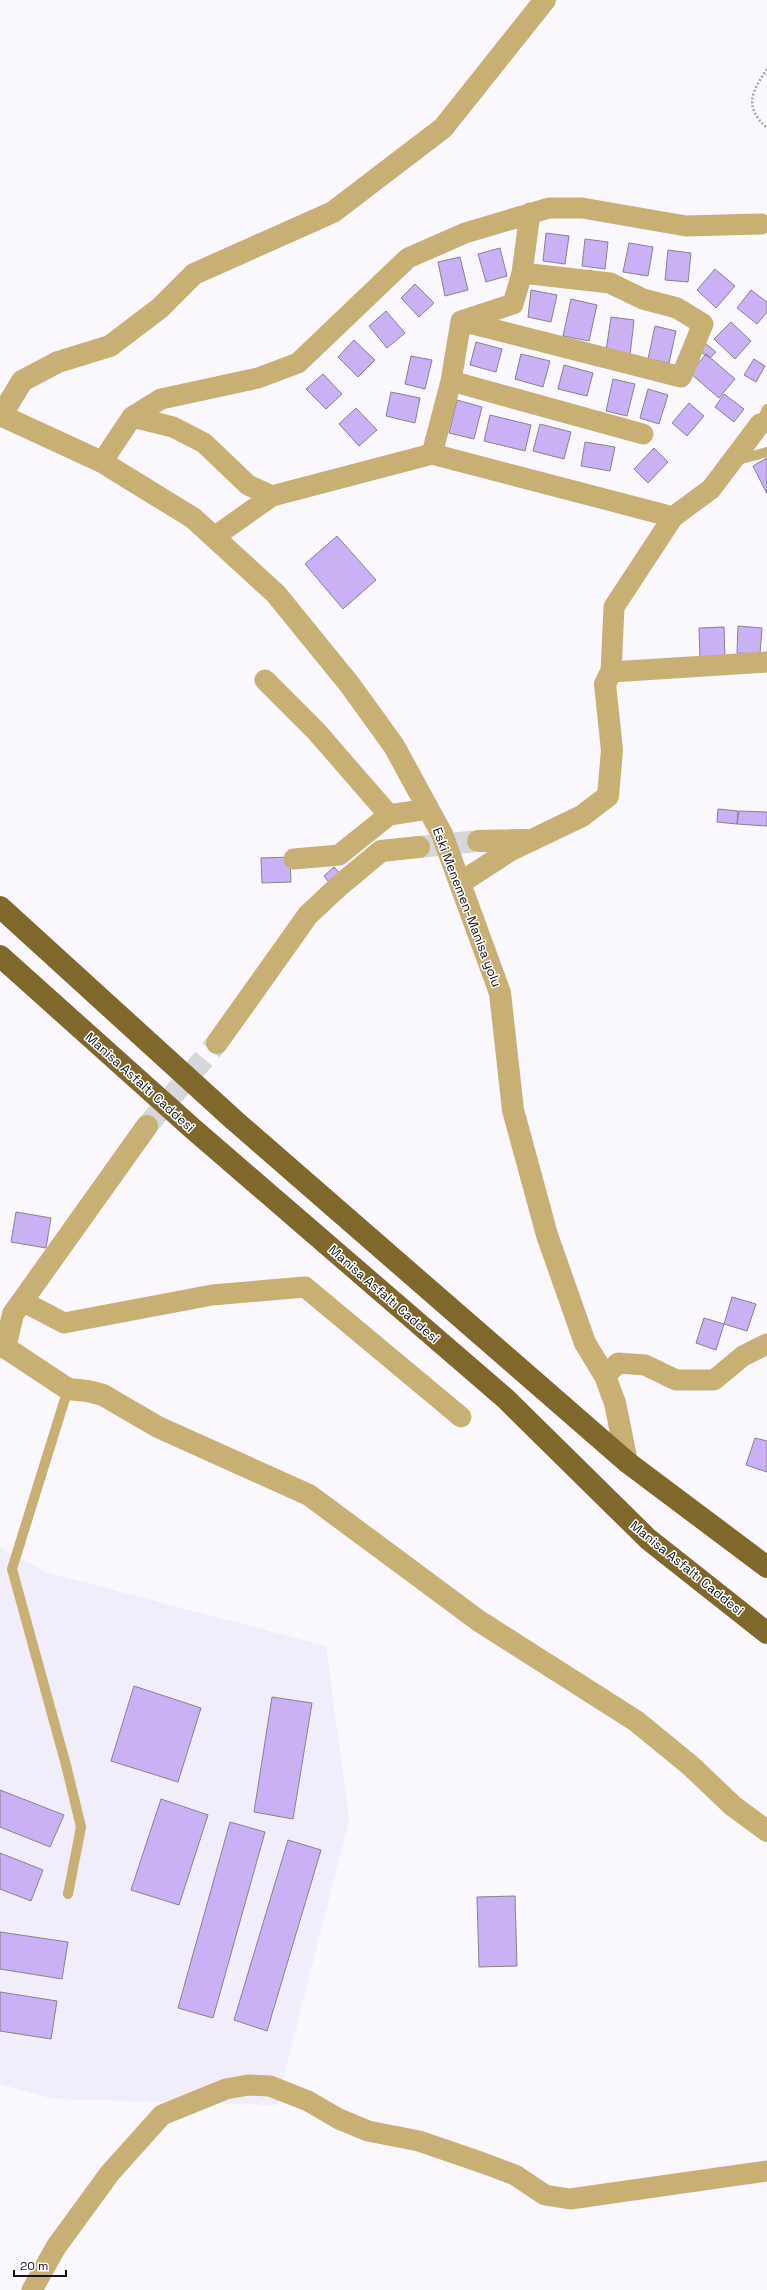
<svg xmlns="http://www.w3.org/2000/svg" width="767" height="2290" font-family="'Space Grotesk',sans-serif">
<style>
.built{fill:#f2edfa}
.building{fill:#cab0f4;stroke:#868489}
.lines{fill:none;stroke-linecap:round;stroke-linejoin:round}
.tertiary-tunnel{stroke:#d7d6db;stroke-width:22;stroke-dasharray:22 11;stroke-linecap:butt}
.path{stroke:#a6a4a9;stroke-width:2.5;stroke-dasharray:2 2;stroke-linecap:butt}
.service{stroke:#c8af74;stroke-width:10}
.minor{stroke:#c8af74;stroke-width:21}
.tertiary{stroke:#c8af74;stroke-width:22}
.trunk{stroke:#80682c;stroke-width:22}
.labels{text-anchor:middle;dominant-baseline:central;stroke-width:3;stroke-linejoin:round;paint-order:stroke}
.street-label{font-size:13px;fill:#131214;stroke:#fff}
</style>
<rect width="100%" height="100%" fill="#faf8fe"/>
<!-- built -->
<path class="built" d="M0,1547L45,1572L326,1646L349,1819L277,2105L52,2099L0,2084Z"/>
<!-- building -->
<path class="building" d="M546,233L569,236L565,264L543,261Z
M585,239L608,242L605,269L582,266Z
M629,243L653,247L648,276L623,272Z
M500,248L507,276L486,282L478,254Z
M668,250L691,253L688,282L665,280Z
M460,257L468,290L445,296L438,262Z
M715,269L735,286L716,308L697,290Z
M415,284L434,303L419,317L401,298Z
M531,290L557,295L551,322L528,317Z
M751,290L767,302V312L757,324L737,308Z
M571,299L597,305L589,341L563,336Z
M386,311L405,333L387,348L369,326Z
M611,317L634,320L630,355L606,351Z
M731,322L751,341L735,359L714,339Z
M655,326L676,331L669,363L648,359Z
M354,340L375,360L358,377L338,357Z
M476,342L502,349L496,372L470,365Z
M705,343L716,352L710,358L698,350Z
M521,354L550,361L543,387L515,379Z
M706,354L735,379L719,398L690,373Z
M411,356L432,360L425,389L405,384Z
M754,359L765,366L756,382L744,375Z
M564,365L593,373L587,396L558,389Z
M323,374L342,394L326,409L306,389Z
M613,379L635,384L627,416L606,411Z
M648,389L668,395L659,424L640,418Z
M391,392L420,398L415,423L386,416Z
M724,394L744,409L734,422L715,407Z
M457,400L482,407L474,439L449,433Z
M689,403L704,416L687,436L672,423Z
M356,408L377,430L359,446L339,424Z
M490,415L531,425L525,451L484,441Z
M540,424L571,432L564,459L533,451Z
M585,442L615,447L610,471L581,466Z
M654,448L668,462L648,483L634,469Z
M767,458V494L753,466Z
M337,536L376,580L343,609L305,564Z
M738,626L762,628L760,654L737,653Z
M724,627L725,657L700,658L699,628Z
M718,809L738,811L737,824L717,822Z
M739,811L767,812V826L737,824Z
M290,857L291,882L262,883L261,858Z
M334,867L343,877L332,886L324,876Z
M16,1212L51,1218L46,1248L11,1242Z
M732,1297L756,1304L747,1331L724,1324Z
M704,1318L724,1324L716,1350L696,1343Z
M755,1438L767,1441V1472L746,1465Z
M134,1686L201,1708L178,1782L111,1761Z
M272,1697L312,1703L293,1819L254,1812Z
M0,1790L64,1815L50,1847L0,1827Z
M161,1799L208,1815L179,1905L131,1890Z
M230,1822L265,1832L213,2018L178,2008Z
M288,1840L321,1850L267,2031L234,2020Z
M0,1853L43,1870L31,1901L0,1889Z
M515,1896L517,1966L479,1967L477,1897Z
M0,1932L68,1942L62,1979L0,1969Z
M0,1992L57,2001L51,2039L0,2031Z"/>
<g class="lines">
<!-- tertiary-tunnel -->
<path class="tertiary-tunnel" d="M419,847L478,841
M147,1126L217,1043"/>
<!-- path -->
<path class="path" d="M767,69C752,92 743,106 767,128"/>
<!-- service -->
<path class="service" d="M760,424L767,409
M734,461L767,452
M68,1389L12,1569L66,1765L81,1827L68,1894"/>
<!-- minor -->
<path class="minor" d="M461,321L681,377L703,324L677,308L643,299L610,283L522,273
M451,381L643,434
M132,417L173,427L204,443L248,485L272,496L432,454L673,517
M760,424L711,489L673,517L614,607L611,672L767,662
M432,454L451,381L461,321L513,304L522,273L530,213
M102,462L132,417L161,399L258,378L298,363L408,258L465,233L549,208H582L686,226L761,224
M214,537L272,496
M265,680L316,731L389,815L428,809
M294,859L339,855L389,815
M22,1301L64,1323L212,1295L305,1287L461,1417
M605,1376L618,1363L645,1365L676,1380H714L743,1356L767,1344
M32,2290L56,2247L110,2173L162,2115L226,2089L248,2085L270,2086L308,2101L339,2119L368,2131L419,2141L483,2163L515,2175L545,2195L570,2199L767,2171"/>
<!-- tertiary -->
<path class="tertiary" d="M0,415L102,462L193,518L276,594L350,685L394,746L442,834L500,993L513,1110L547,1235L585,1343L605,1376L615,1403L627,1462
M1,416L22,381L58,362L110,346L160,308L194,274L333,212L443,128L545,0
M478,841L526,840
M460,883L511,850L582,816L608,796L612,750L605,684L611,672
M217,1043L308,915L339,886L381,851L419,847
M0,1344L68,1389L88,1391L103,1395L158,1427L309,1495L479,1621L636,1721L691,1766L733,1806L767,1831
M5,1348L13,1314L147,1126"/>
<!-- trunk -->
<path class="trunk" d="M0,907L234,1120L627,1462L767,1567
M0,956L192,1128L506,1399L648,1539L767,1633"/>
</g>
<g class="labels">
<!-- street labels -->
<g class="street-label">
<text transform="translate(467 907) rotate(69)">Eski Menemen-Manisa yolu</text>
<text transform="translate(140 1082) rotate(42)">Manisa Asfaltı Caddesi</text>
<text transform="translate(384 1294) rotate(41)">Manisa Asfaltı Caddesi</text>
<text transform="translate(687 1568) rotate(39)">Manisa Asfaltı Caddesi</text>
</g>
</g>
<!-- scale -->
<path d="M14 2270v6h52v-6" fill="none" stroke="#131214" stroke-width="2"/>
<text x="20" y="2270" font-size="12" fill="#131214" stroke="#ffffff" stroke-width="3" paint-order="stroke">20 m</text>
</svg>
